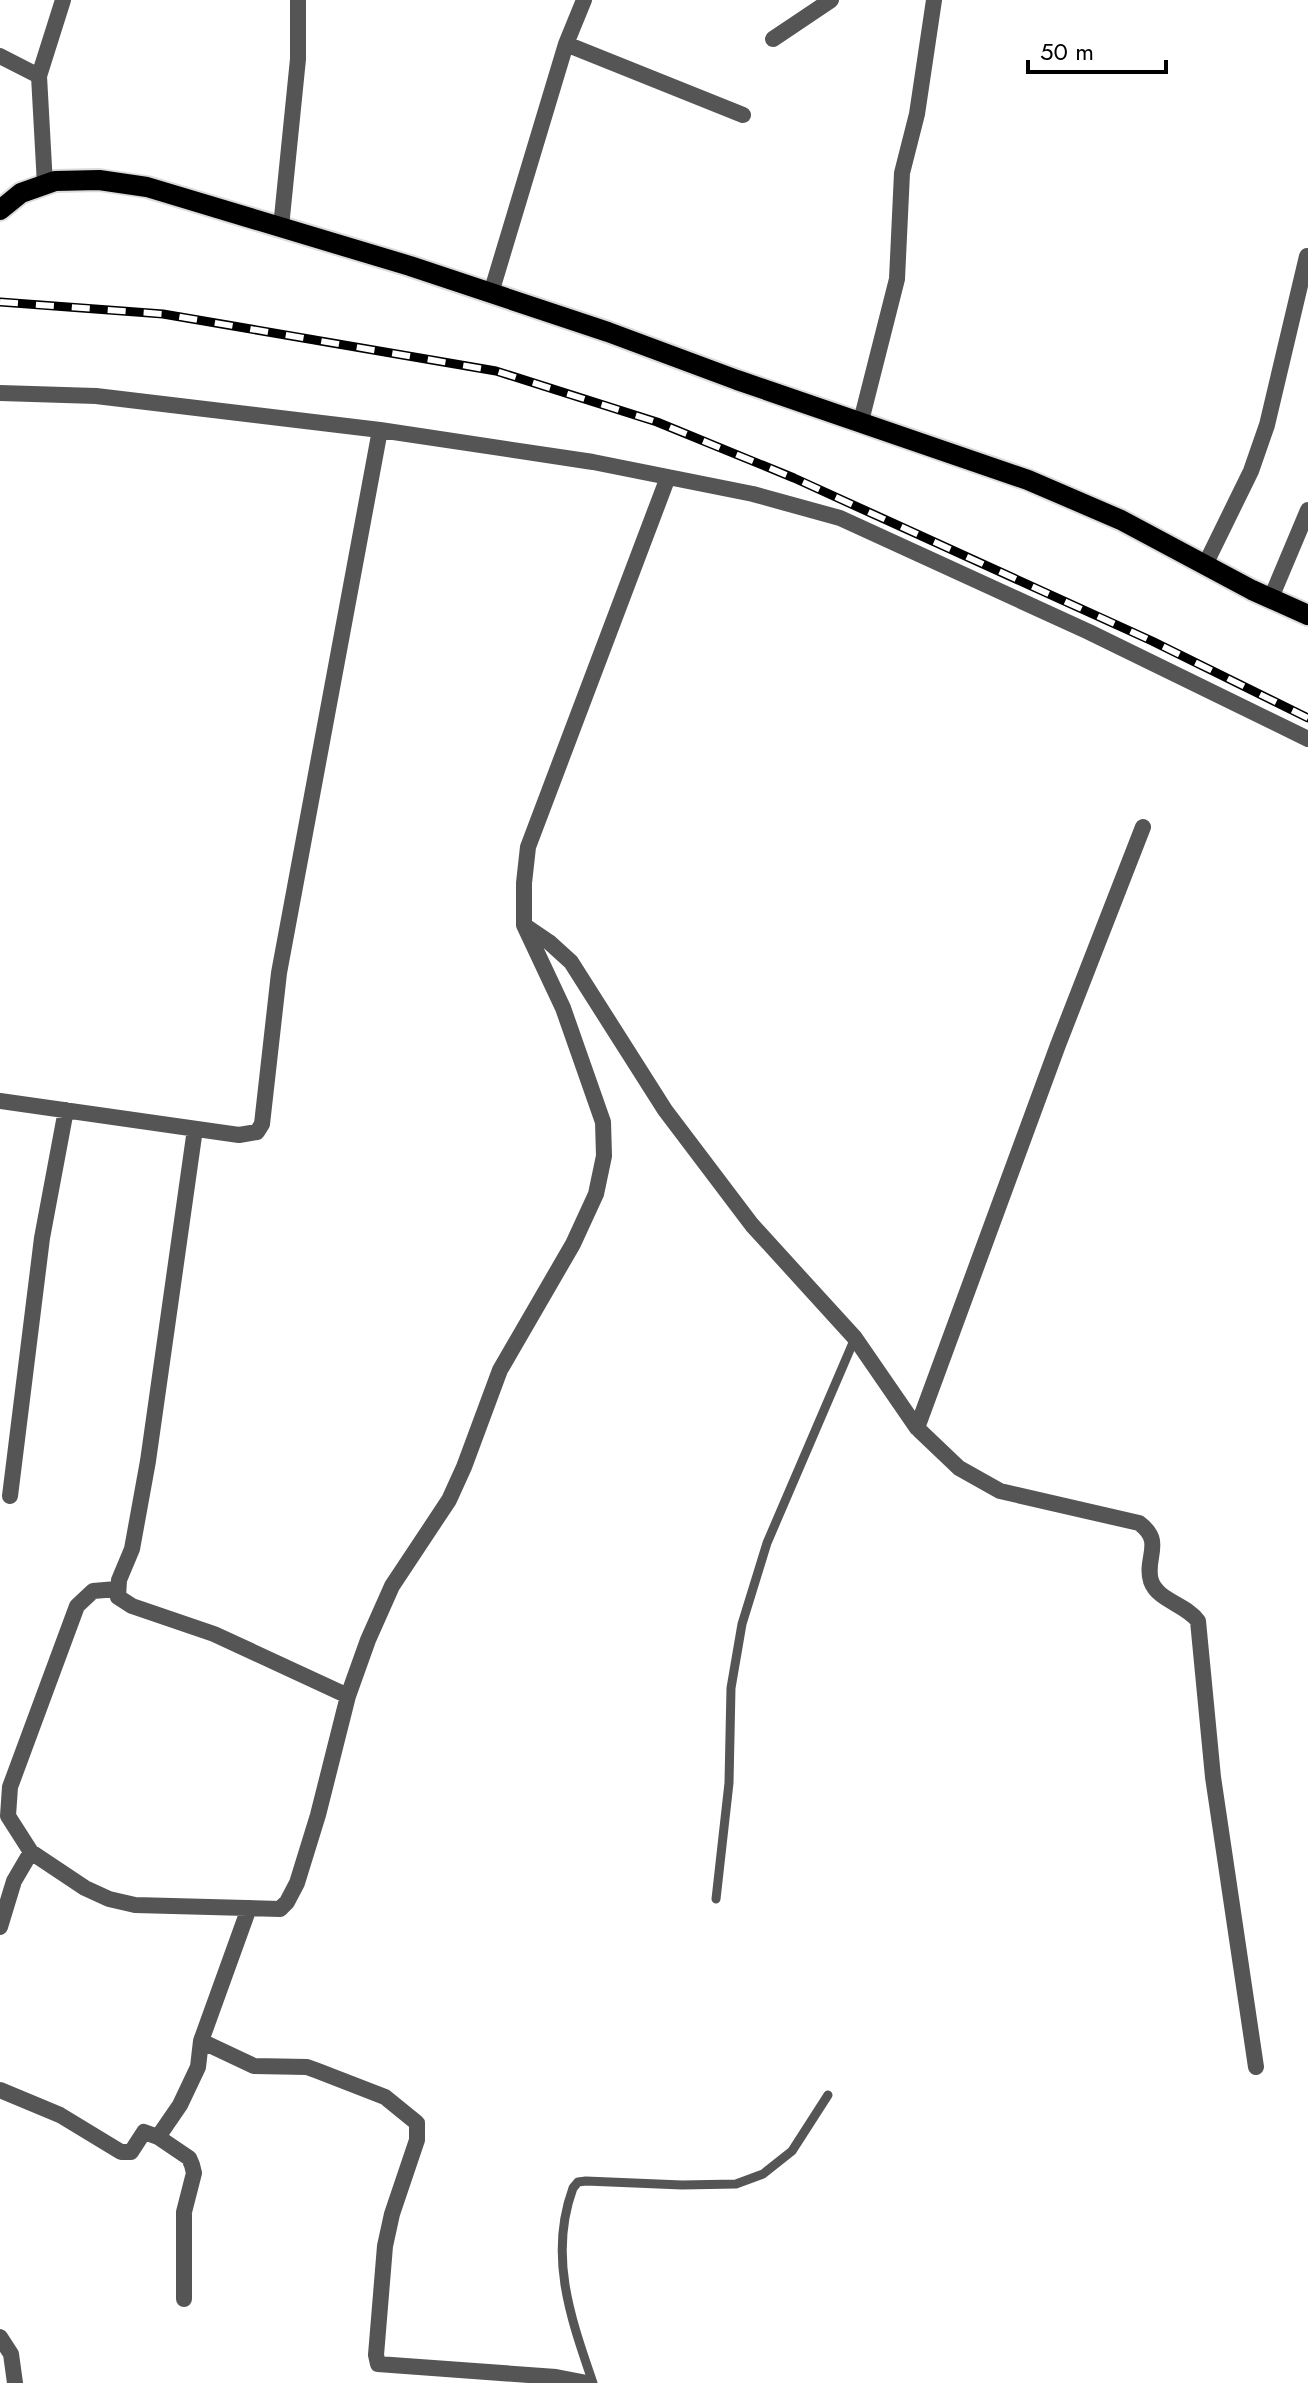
<svg xmlns="http://www.w3.org/2000/svg" width="1308" height="2383" font-family="Jost,sans-serif">
<style>
.lines{fill:none;stroke-linecap:round;stroke-linejoin:round}
.primary-casing{stroke:#dbdbdb;stroke-width:24}
.lane{stroke:#555;stroke-width:9}
.street{stroke:#555;stroke-width:16}
.primary{stroke:#000;stroke-width:20}
.rail-casing{stroke:#000;stroke-width:9}
.rail{stroke:#fff;stroke-width:6;stroke-dasharray:18;stroke-linecap:butt}
</style>
<rect width="100%" height="100%" fill="#fff"/>
<g class="lines">
<!-- primary casing -->
<g class="primary-casing">
<path id="primary" d="M0,210L21,193L55,181L99,180L147,187L410,266L608,332L737,380L1028,480L1121,520L1252,590L1308,615"/>
</g>
<!-- lane -->
<path class="lane" d="M716,1899L729,1783L731,1688L742,1624L767,1543L855,1338
M593,2383C571,2319 548,2256 573,2188L578,2182L586,2181L682,2185L736,2184L763,2174L792,2151L828,2095"/>
<!-- street -->
<path class="street" d="M773,39L831,0
M566,44L743,115
M0,56L39,76L45,185
M39,76L63,0
M281,227L298,59V0
M491,293L566,44L584,0
M0,393L96,396L380,430L593,462L753,494L840,518L1089,632L1308,739
M861,421L897,279L902,173L917,114L934,0
M1205,565L1251,471L1267,425L1307,256
M1271,598L1308,510
M524,925L549,942L571,962L665,1110L752,1225L855,1338L917,1428L959,1468L1000,1491L1139,1523C1165,1542 1144,1558 1151,1581C1158,1601 1186,1604 1198,1621L1213,1777L1256,2067
M0,1101L239,1135L257,1132L262,1124L279,973L380,430
M195,1129L148,1461L132,1549L119,1580L118,1597L132,1606L214,1634L348,1696
M917,1428L1058,1045L1143,827
M10,1496L42,1238L66,1110
M117,1589L93,1591L77,1606L10,1787L8,1816L31,1852L85,1888L109,1899L135,1905L280,1909L287,1902L297,1883L318,1815L348,1696L368,1640L392,1586L449,1500L464,1467L500,1370L573,1244L596,1194L604,1156L603,1122L563,1008L524,925V883L528,847L668,477
M0,1927L14,1881L31,1852
M201,2041L254,2066L307,2067L318,2071L385,2097L417,2123V2140L392,2214L385,2246L376,2355L378,2364L556,2377L587,2383
M0,2090L60,2115L121,2152H131L144,2132L158,2137L180,2105L198,2067L201,2041L249,1908
M158,2137L189,2158L192,2165L194,2173L184,2212V2299
M0,2337L11,2354L15,2383"/>
<!-- primary -->
<use href="#primary" class="primary"/>
<!-- rail casing -->
<g class="rail-casing">
<path id="rail" d="M0,302L163,314L496,371L657,422L794,478L1152,641L1308,718"/>
</g>
<!-- rail -->
<use href="#rail" class="rail"/>
</g>
<!-- scale -->
<path d="M1028 60v12h138v-12" fill="none" stroke="#000000" stroke-width="4"/>
<text x="1040" y="60" font-size="24" fill="#000000" stroke="#ffffff" stroke-width="6" paint-order="stroke">50 m</text>
</svg>
